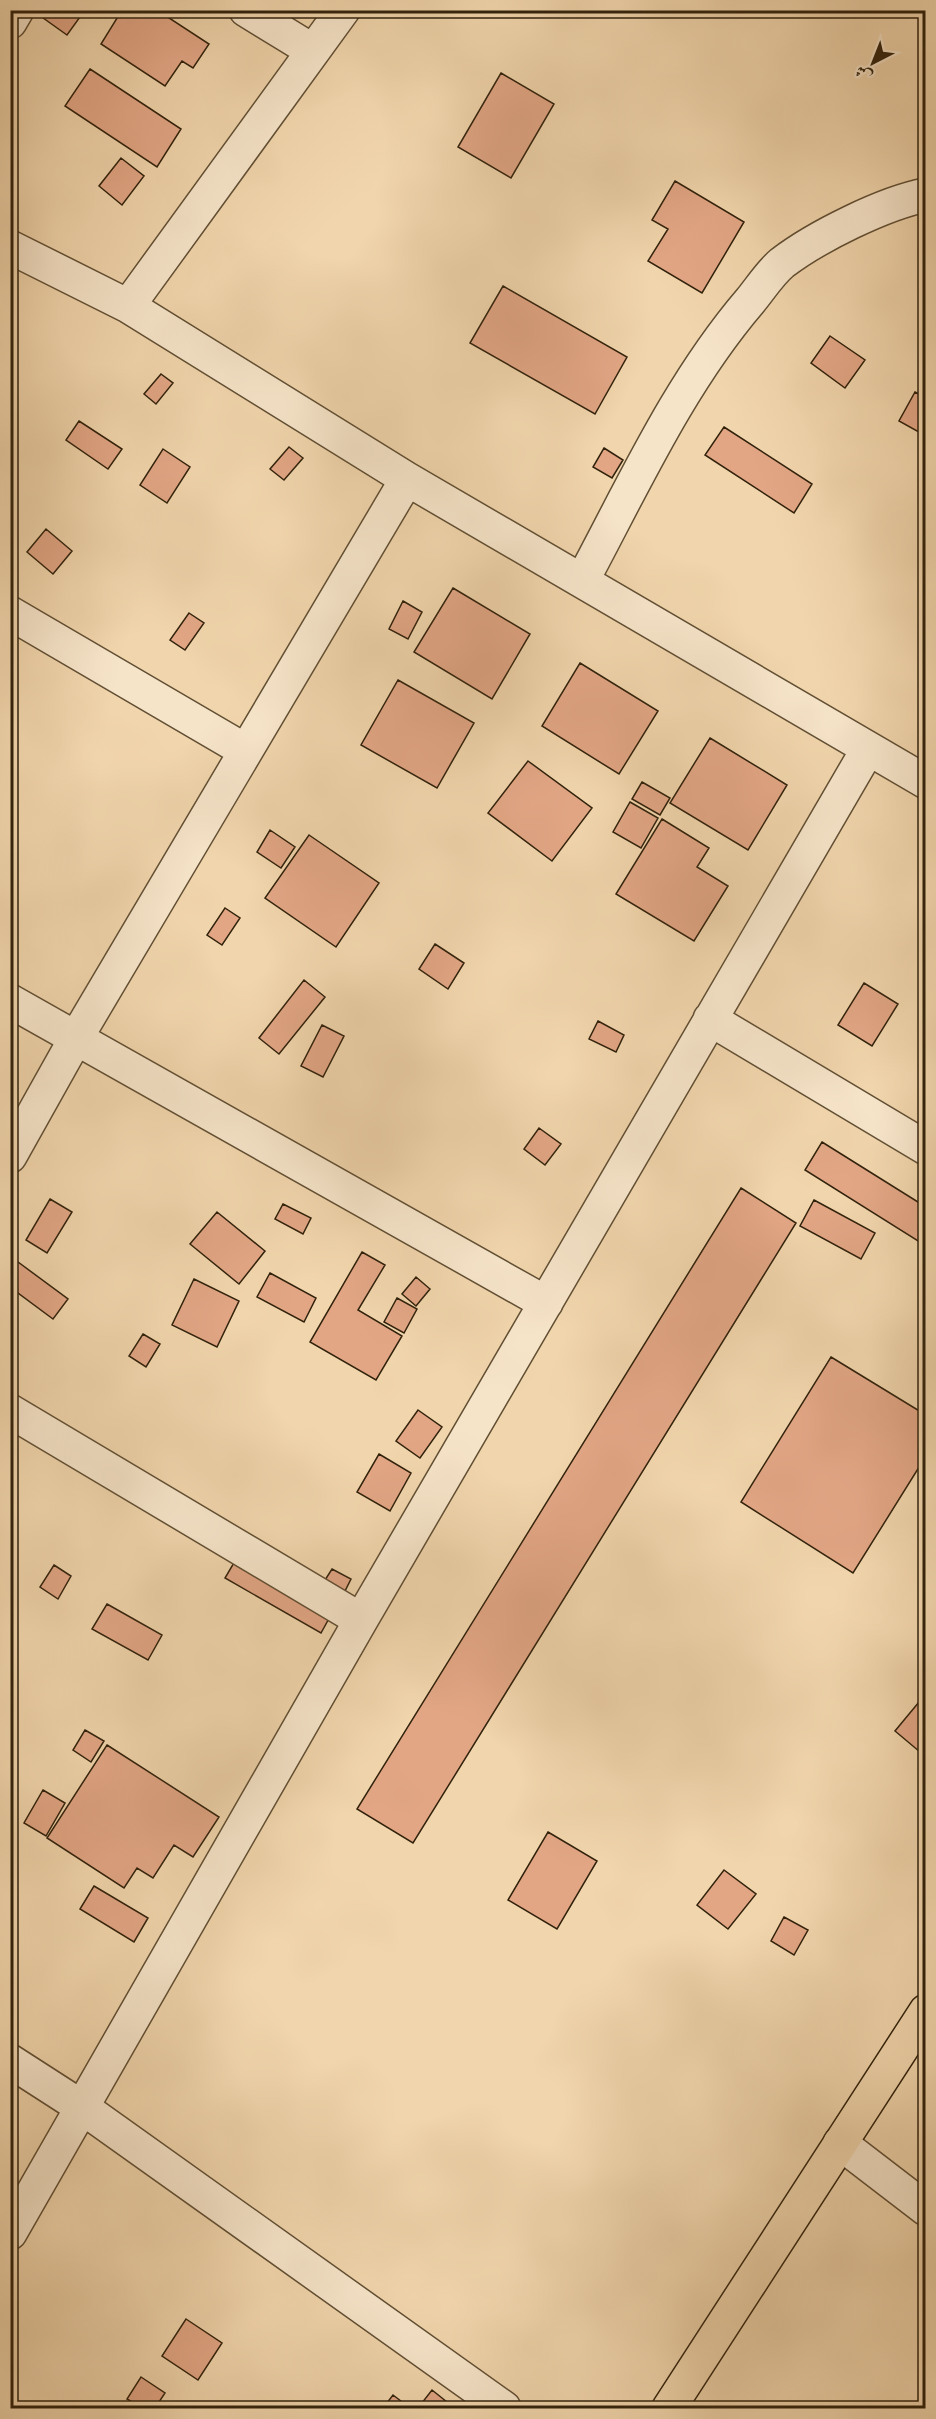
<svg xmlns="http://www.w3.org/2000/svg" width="936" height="2419" font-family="'IM FELL French Canon',Amiri,serif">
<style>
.building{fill:#e2a685;stroke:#31220c;stroke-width:1.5}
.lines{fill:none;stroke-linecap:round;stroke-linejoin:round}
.minor-casing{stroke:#614f34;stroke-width:36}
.major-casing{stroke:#31220c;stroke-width:36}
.minor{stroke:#f6e4c9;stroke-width:33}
.major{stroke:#f1d5ac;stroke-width:33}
</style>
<rect width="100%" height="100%" fill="#f1d5ac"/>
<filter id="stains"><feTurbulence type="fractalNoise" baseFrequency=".00333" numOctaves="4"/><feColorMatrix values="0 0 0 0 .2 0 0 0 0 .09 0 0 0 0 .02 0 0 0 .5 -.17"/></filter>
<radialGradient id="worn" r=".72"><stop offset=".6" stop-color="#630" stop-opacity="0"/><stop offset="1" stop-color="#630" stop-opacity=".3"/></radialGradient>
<!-- building -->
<path class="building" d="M32,10H85L67,35Z
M122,10H157L209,44L193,68L182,61L165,86L101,44Z
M90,69L181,129L157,167L65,106Z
M501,73L554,104L511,178L458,147Z
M121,158L144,176L122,205L99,186Z
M675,181L744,222L702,293L648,261L668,229L652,220Z
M503,286L627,357L595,414L470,343Z
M830,336L865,360L845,388L811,363Z
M161,374L173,383L156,404L144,394Z
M915,392L926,398V436L899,421Z
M79,421L122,449L108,469L66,440Z
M724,427L812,484L794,513L705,455Z
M289,447L303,458L284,480L270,469Z
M604,448L623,460L612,478L593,467Z
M163,449L190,467L167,503L140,485Z
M46,529L72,551L53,574L27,552Z
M453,588L530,634L492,699L414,652Z
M403,601L422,612L408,639L389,629Z
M189,613L204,623L185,650L170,640Z
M580,663L658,711L619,774L542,726Z
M398,680L474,723L437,788L361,745Z
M710,738L787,785L748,850L670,803Z
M528,761L592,808L552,861L488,813Z
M642,782L670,798L660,815L632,799Z
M630,802L658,818L641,848L613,832Z
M662,819L709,848L697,867L728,886L694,941L616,894Z
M270,830L295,847L281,868L257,852Z
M309,835L379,883L336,947L265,898Z
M225,908L240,918L222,945L207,935Z
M435,944L464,963L448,989L419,969Z
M304,980L325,997L279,1054L259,1038Z
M864,983L898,1004L872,1046L838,1025Z
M598,1021L624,1035L616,1052L589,1039Z
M322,1025L344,1036L323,1077L301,1066Z
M539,1128L561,1144L545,1165L524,1149Z
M822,1142L926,1207V1246L805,1170Z
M741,1188L796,1223L413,1843L357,1809Z
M50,1199L72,1212L47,1253L26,1240Z
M814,1200L875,1233L861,1259L800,1226Z
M283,1204L311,1218L303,1234L275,1219Z
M217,1212L265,1251L239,1284L190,1244Z
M362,1252L385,1265L358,1310L402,1336L376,1380L310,1342Z
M14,1259L68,1299L53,1319L10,1287V1263Z
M270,1273L316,1298L304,1322L257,1297Z
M416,1277L430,1289L416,1306L402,1294Z
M194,1279L239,1301L217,1347L172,1325Z
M397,1298L417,1309L404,1333L384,1322Z
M143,1334L160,1344L146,1367L129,1356Z
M831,1357L926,1415V1456L853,1573L741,1502Z
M418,1410L442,1427L420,1458L396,1441Z
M379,1454L411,1473L390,1511L357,1492Z
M242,1549L332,1613L321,1633L225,1578Z
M54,1565L71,1576L58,1599L40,1587Z
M332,1569L351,1579L341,1599L320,1588Z
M107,1604L162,1635L148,1660L92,1629Z
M919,1702L926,1707V1757L895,1731Z
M85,1730L104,1741L91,1762L73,1750Z
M107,1745L219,1817L193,1857L174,1845L153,1878L137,1868L124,1888L47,1838Z
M43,1790L65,1803L46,1836L24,1823Z
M548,1832L597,1861L557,1929L508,1900Z
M724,1870L756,1894L728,1929L697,1905Z
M94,1886L148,1918L134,1942L80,1909Z
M784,1917L808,1930L794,1955L771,1941Z
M186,2319L222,2343L198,2380L162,2356Z
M141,2377L165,2393L155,2408H142L127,2399Z
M432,2390L452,2406L450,2408H418Z
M393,2395L410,2408H383Z"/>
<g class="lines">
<!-- minor casing -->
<g class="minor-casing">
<path id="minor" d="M246,10L313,51
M10,22L17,10
M10,247L128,306L407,479L926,782
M128,306L343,10
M582,581C633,486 679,384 750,301C760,289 770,273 782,263C816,237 884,203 926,195
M10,613L246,751
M10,1001L546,1303
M710,1019L926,1148
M10,1156L76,1038L407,479
M10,1411L361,1620
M10,2061L83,2108L504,2408
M840,2143L926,2209
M10,2233L361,1620L868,749"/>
</g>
<!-- major casing -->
<g class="major-casing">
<path id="major" d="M669,2408L926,2011"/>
</g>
<!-- minor -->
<use href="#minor" class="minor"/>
<!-- major -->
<use href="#major" class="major"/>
</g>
<!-- margin -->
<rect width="936" height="2419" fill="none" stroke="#f1d5ac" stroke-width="36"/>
<rect x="12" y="12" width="912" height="2395" fill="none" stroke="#31220c" stroke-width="3"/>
<rect x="18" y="18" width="900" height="2383" fill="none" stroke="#31220c" stroke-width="1.5"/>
<!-- north arrow -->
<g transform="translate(873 63) rotate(222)" stroke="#f6e4c9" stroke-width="4.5" paint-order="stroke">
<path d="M0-4.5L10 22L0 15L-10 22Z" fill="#31220c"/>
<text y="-9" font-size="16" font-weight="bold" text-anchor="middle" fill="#31220c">ش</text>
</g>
<rect width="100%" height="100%" filter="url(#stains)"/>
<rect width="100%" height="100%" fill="url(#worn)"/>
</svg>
